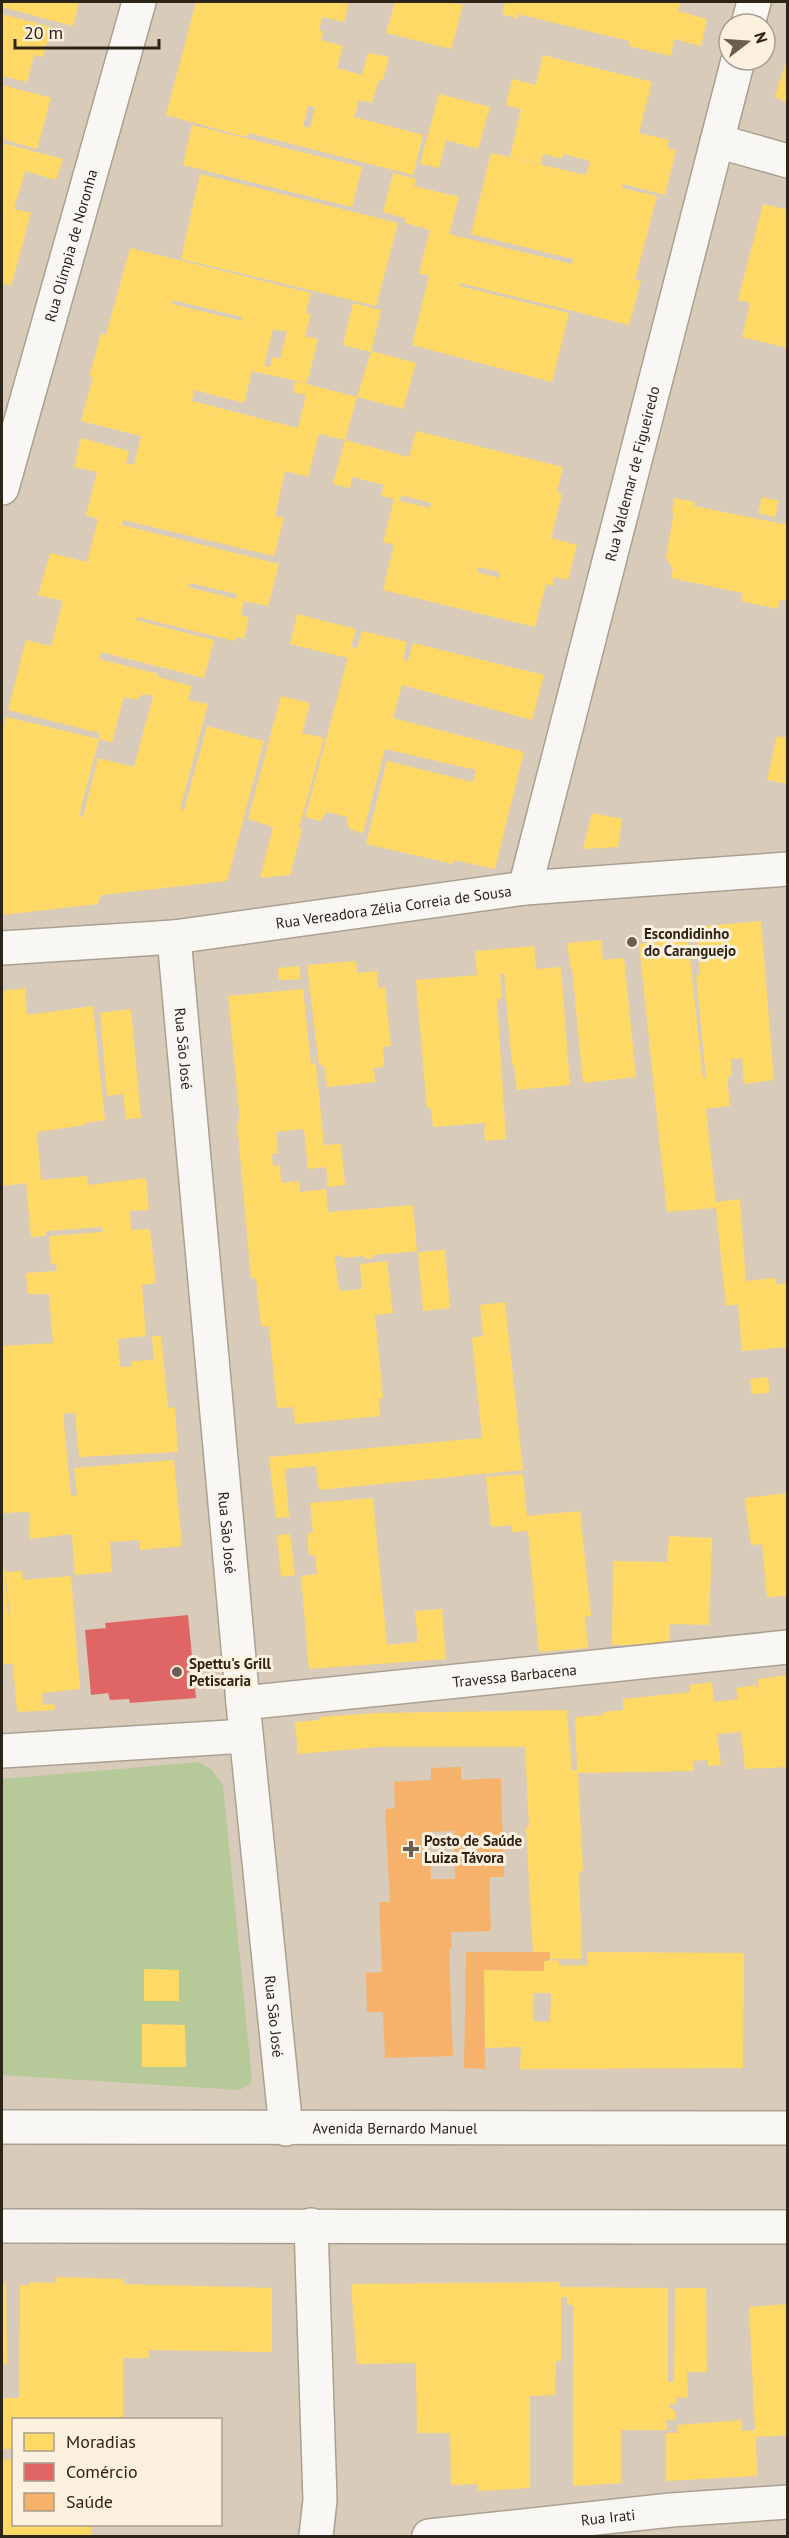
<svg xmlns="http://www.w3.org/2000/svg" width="789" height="2538" font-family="'PT Sans',sans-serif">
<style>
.green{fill:#b6ca99}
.homes{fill:#ffd966;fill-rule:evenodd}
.shops{fill:#e06666}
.health{fill:#f6b26b;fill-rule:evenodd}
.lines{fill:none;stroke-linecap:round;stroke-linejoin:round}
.minor-casing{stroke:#aaa091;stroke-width:36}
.major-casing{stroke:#aaa091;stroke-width:36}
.minor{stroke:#f9f7f4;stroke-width:33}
.major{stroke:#f9f7f4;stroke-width:33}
.poi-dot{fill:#695e50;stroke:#fcf0df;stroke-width:2}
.labels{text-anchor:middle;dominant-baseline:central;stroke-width:6;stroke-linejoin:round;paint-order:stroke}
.street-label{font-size:15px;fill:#2d2418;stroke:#fcf0df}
.poi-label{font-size:15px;font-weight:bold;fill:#2d2418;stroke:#fcf0df;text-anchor:start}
</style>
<rect width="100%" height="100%" fill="#d9cbb9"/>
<!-- green -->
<path class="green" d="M199,1762L211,1769L223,1785L252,2080L249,2085L239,2090L2,2075V1779Z"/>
<!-- homes -->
<path class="homes" d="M2,2H79L73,26L2,7Z
M196,2H349L344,22L322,17L319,31H323L321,40L343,46L337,68L362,75L368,53L389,57L383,80L381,79L378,82L372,103L359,100L354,117L423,135L413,175L249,133L246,137L166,115ZM308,106L315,107L310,128L303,126Z
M395,2H448L463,5L451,49L386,33Z
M505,2H681L678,11L707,19L701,46L674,39L671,56L629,46L630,41L604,35L518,14V19L502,14Z
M2,14L51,27L43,57L34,55L27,82L2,76Z
M788,54V103L775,97Z
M543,55L652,82L639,133L669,140L667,148L676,150L665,195L623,184L622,188L657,196L635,280L641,281L629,325L460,283V286L569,313L552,382L412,345L429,276L419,273L430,230L405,223V218L383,212L393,173L416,179L414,186L459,197L449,234L572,264L573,259L471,234L491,153L586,175L590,161L563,154L562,159L543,154L541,164L510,157L521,109L506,105L512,79L536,85Z
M2,85L51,98L37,149L2,139Z
M439,94L490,107L478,149L446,140L439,168L420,164Z
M192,125L362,167L352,207L183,165Z
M2,143L63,159L56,180L25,171L14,209L31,213L11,286L2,283Z
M200,174L398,223L376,306L181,259Z
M763,204L788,210V348L742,337L750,303L738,300Z
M130,248L311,293L306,313L311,314L305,336L318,339L307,383L252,371L244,403L194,390L192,401L298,428L306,395L293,392L295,381L357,397L345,440L319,434L308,477L285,471L275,516L284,518L274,556L123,520L122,525L279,564L268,606L244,601L241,615L249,618L244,639L236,637L235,641L137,617L136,620L214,640L204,678L101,652L99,659L158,674V677L192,686L188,700L208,704L180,809L184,810L207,726L264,741L227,881L101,895L98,904L2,915V734L6,717L99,739V733L8,710L26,640L51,646L63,601L38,595L50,553L87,562L98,519L86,515L97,472L74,467L81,438L129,451L126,463L134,465L141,436L81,421L93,377H89L101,334L106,335ZM173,300L242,317V321L172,304ZM273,329L287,332L280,359L272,357L270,367L264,366ZM190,583L237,594L236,599L188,587ZM143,694L153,696L134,767L98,758L83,817L79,816L99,739L112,742L124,697L137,700Z
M353,303L381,310L371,351L416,363L403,409L357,397L371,352L343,345Z
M416,431L563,467L557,492L562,494L551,538L577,545L568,580L554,577L553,586L546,584L535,627L383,590L394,545L383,542L394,499L381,496L384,485L352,477L350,488L333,484L345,440L409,457ZM401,495L431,503L430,508L400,501ZM478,567L500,572L499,578L477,572Z
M762,497L779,501L775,517L758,513Z
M674,498L695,502L694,506L788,525V601L780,600L778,609L741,601L743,593L671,578L673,569L666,557L674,512L672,511Z
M297,614L356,629L351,646L357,649L362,631L407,642L403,660L408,661L413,643L544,675L532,720L402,685L393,718L524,752L495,869L453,860V864L366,844L387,761L473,782L476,770L385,749L363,833L349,829L347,817L327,812L320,821L305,817L348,658L290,644Z
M281,696L310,703L302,733L324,738L299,828L302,829L290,875L260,878L273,827L248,819Z
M777,736L788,738V784L767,780Z
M592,813L622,819L618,847L583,849Z
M761,921L774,1080L744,1084L742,1058L731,1059L732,1076L727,1077L730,1106L706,1109L716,1202L740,1199L746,1281L775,1278L776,1284L788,1283V1347L742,1351L738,1304L726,1306L716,1208L667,1212L639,944L688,939L703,1078H706L696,975H700L696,927Z
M601,940L603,960L624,958L636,1077L583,1083L572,967H570L567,943Z
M534,946L536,969L561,967L570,1085L517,1090L514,1065H512L504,974H500L502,999H497L506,1139L485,1141L484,1127H486L485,1123L433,1127L431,1108L427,1109L416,980L477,975L475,951Z
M356,961L357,973L377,971L378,988L385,987L391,1046L383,1047L384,1060L383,1067L374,1068L375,1082L327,1087L324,1065H319L307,965Z
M299,966L301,979L279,980L278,968Z
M25,988L27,1015L93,1006L105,1120L85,1123V1125L37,1132L41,1180L87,1176L88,1185L146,1178L149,1210L130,1211L131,1230L150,1229L156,1283L142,1285L146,1336L118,1339L120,1367L131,1366L132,1361L154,1360L152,1336H161L168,1408L175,1407L178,1452L79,1457L75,1413H63L71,1496L77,1495L74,1468L174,1460L182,1546L140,1550V1540L110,1542L112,1572L75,1575L72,1534L30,1539L29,1512L2,1513V1346L53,1343L49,1294H28L26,1273L57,1271L56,1264H51L49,1236L103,1232L102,1227L46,1231V1236L31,1237L26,1183L2,1186V991Z
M303,989L311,1064L316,1063L324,1145L341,1144L345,1185L328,1187L326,1167L308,1169L304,1129L276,1132L278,1153L272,1154L273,1167L280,1165L281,1183L299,1181L300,1192L326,1189L328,1212L413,1205L417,1251L373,1255L374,1258L365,1259L364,1256L342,1258V1255L335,1256L339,1291L362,1289L360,1264L387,1261L393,1313L375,1315L383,1398H379L380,1416L295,1424L293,1407L277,1408L269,1326L261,1327L256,1278L251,1279L237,1122L240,1121L228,996Z
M131,1009L141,1118L126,1119L123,1094L107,1096L100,1013Z
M445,1250L450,1308L423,1311L418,1252Z
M505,1302L523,1470L319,1490L316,1466L285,1469L289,1517L276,1518L269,1457L482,1438L472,1338L483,1336L480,1305Z
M768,1377L770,1393L752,1394L750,1379Z
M523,1474L527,1516L580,1511L591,1616H585L588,1648L539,1652L528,1531L512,1532V1525L491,1527L486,1477Z
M788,1493V1596L767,1597L762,1544L751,1545L745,1498Z
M373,1498L387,1645L418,1642L415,1611L442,1609L446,1659L309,1669L301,1576L317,1574L315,1555L309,1556L307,1533H313L310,1503Z
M290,1534L295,1575L281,1577L277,1535Z
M669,1536L712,1538L709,1625L670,1624V1645H612L613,1561L667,1562Z
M2,1556L5,1572L22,1571L23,1580L71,1576L80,1689L42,1693L43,1705L54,1704L55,1710L17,1712L13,1664H2ZM5,1578H6L10,1618H9Z
M788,1675V1767L745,1769L741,1732L717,1734L721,1765L708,1766V1760L693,1761L694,1771L578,1773L583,1871H579L582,1959H549L550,1952L533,1953L526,1827H529L525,1747H378L298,1754L295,1722L320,1720V1717L376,1713L567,1710L572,1770H577L575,1717L603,1715V1712L623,1710V1699L690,1692V1685L712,1682L714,1702L738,1699L736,1688L756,1685V1689H758V1679Z
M587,1952L744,1953L743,2068L520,2069L521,2047L485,2048L484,1970L544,1971V1961L550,1960L559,1961V1965H588ZM534,1993H551L550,2022L533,2021Z
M144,1969L179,1970V2001H144Z
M142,2024L185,2025L186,2067H142Z
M56,2277L124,2279V2284L272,2288V2352L149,2350V2358H123V2419L14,2420V2449H2V2398H19L20,2285H30V2282L56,2283Z
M2,2282H6L7,2364H2Z
M560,2282V2287L668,2288V2382H674L675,2288H706L707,2372H687L688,2398L677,2397L676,2404H669V2408L675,2411L676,2420H666L667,2430H621V2483L573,2486V2305H567V2297H561V2361H556L555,2395L530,2396V2488L477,2491V2484L451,2485L450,2433H417L416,2363L357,2364L351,2284Z
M788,2304V2435L756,2437L757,2476L666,2481V2433H678V2425L741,2420L742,2431L755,2430L749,2307Z
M14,2459V2524H91L92,2536H2V2460Z"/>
<!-- shops -->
<path class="shops" d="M188,1615L196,1698L130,1703L129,1699L110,1700L108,1693L91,1695L85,1630L106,1628L105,1623Z"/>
<!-- health -->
<path class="health" d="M461,1767V1780L501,1778L504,1877H489L491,1931L451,1932L452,1949H449L453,2056L385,2058L383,2012H367L366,1973L382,1972L379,1902H390L385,1809L395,1808L394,1782L431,1780V1768ZM454,1831L455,1879H431L429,1832Z
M466,1952H550V1960L544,1961V1971L484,1970L485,2069L464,2068Z"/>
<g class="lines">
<!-- minor casing -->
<g class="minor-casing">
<g id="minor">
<path d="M748,24L754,2"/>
<path d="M717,141L788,161"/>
<path id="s1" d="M2,488L139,2"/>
<path id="s2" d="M525,888L738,60"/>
<path id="s3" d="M174,937L243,1703L286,2129"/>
<path id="s4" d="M2,948L174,937L525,888L788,869"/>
<path id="s5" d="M243,1703L788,1647"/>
<path d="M2,1751L246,1736"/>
<path d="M311,2225L320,2500L316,2536"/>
<path id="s6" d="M429,2536L671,2510L788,2502"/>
</g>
</g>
<!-- major casing -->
<g class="major-casing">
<g id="major">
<path id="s7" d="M2,2127L788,2128"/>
<path d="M2,2226L788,2227"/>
</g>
</g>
<!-- minor -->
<use href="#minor" class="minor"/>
<!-- major -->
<use href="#major" class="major"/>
</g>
<!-- markers -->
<g class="poi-dot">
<circle cx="632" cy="942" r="6"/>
<circle cx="177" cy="1672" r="6"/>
<path d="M408 1840h6v6h6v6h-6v6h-6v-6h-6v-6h6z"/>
</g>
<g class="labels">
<!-- street labels -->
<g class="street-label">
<text stroke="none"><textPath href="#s1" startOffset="252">Rua Olímpia de Noronha</textPath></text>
<text stroke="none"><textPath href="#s2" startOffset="428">Rua Valdemar de Figueiredo</textPath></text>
<text stroke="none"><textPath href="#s4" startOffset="394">Rua Vereadora Zélia Correia de Sousa</textPath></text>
<text stroke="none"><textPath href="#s3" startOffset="112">Rua São José</textPath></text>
<text stroke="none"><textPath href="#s3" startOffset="598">Rua São José</textPath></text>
<text stroke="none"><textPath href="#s5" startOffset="273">Travessa Barbacena</textPath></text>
<text stroke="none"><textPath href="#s3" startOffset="1084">Rua São José</textPath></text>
<text stroke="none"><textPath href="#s7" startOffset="393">Avenida Bernardo Manuel</textPath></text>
<text stroke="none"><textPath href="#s6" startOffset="180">Rua Irati</textPath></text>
</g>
<!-- poi labels -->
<g class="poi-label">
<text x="644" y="933">Escondidinho<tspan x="644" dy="17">do Caranguejo</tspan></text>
<text x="189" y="1663">Spettu's Grill<tspan x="189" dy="17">Petiscaria</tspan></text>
<text x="424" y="1840">Posto de Saúde<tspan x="424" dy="17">Luiza Távora</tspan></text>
</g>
</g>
<!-- border -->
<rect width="789" height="2538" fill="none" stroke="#2d2418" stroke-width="6"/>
<!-- legend -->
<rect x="12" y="2418" width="210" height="108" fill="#fcf0df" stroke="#a99e8f" stroke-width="1.5"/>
<rect x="24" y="2433" width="30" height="18" fill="#ffd966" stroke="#a99e8f" stroke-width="1.5"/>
<text x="66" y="2448" font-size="18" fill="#2d2418">Moradias</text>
<rect x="24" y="2463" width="30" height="18" fill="#e06666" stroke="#a99e8f" stroke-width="1.5"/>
<text x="66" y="2478" font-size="18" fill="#2d2418">Comércio</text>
<rect x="24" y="2493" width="30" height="18" fill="#f6b26b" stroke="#a99e8f" stroke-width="1.5"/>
<text x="66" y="2508" font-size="18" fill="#2d2418">Saúde</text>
<!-- north arrow -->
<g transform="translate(747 42) rotate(73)"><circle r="28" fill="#fcf0df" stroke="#a99e8f" stroke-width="1.5"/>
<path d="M0-4.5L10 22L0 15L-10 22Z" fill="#695e50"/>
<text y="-9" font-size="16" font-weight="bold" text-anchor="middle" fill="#2d2418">N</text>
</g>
<!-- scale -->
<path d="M15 39v9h144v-9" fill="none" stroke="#2d2418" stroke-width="3"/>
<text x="24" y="39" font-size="18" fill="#2d2418" stroke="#fcf0df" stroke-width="4.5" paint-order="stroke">20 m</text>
</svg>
